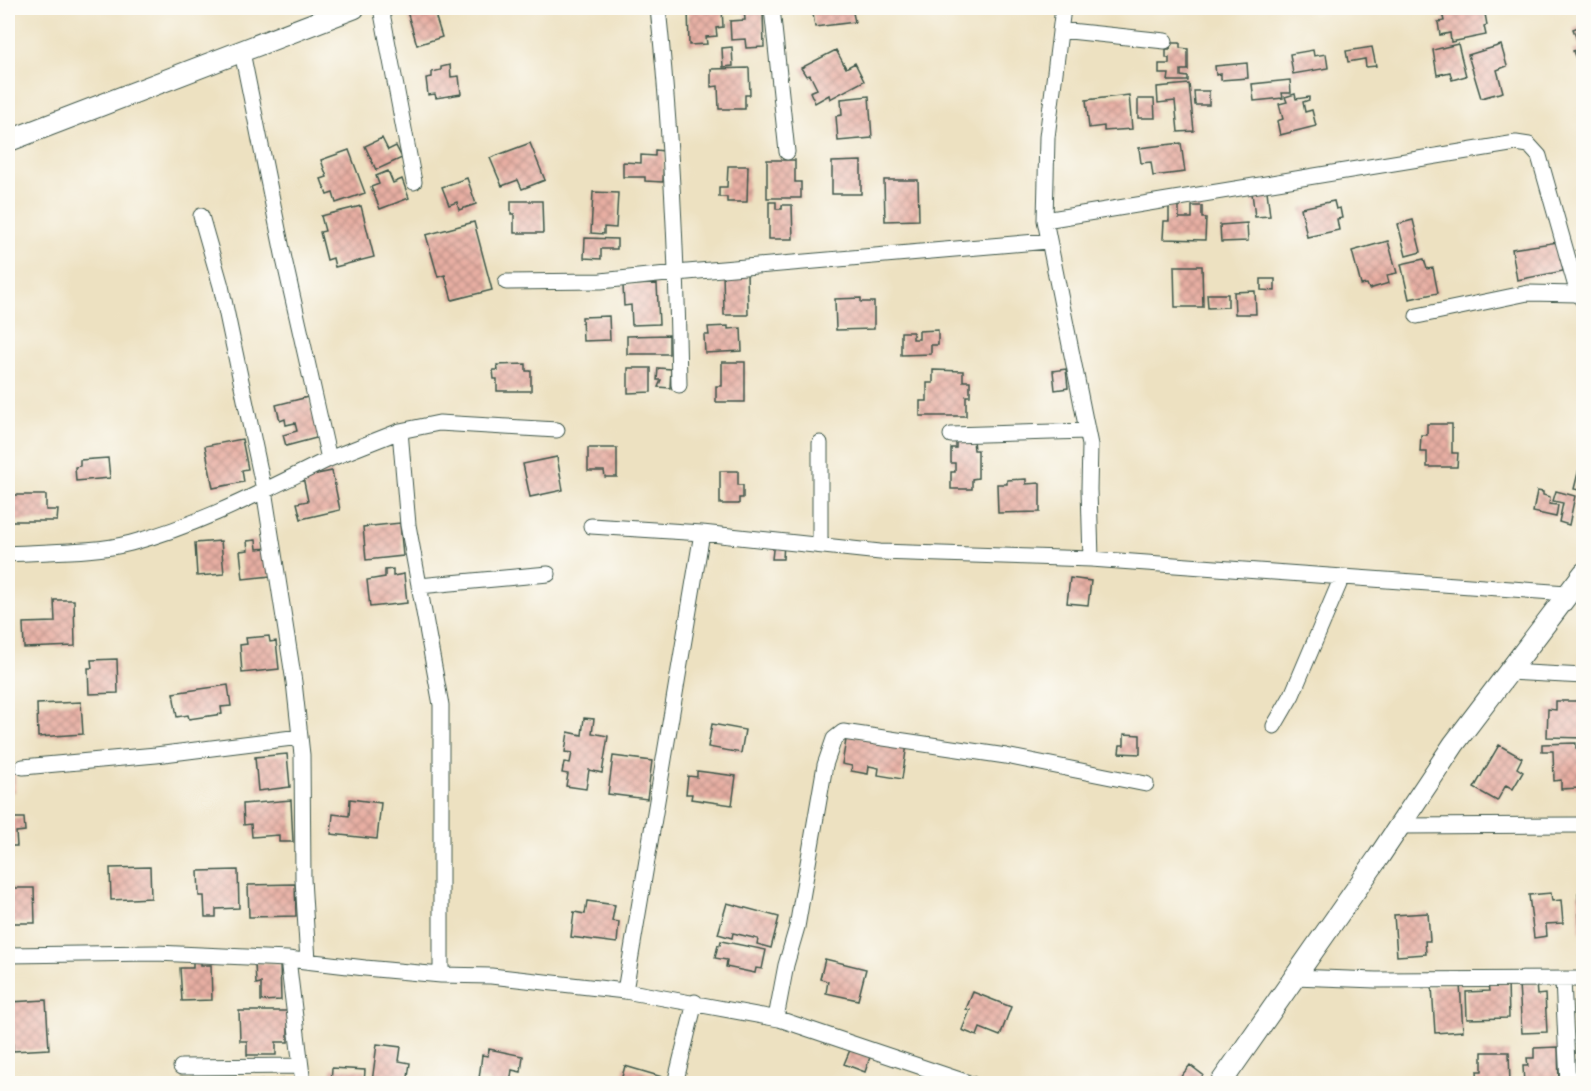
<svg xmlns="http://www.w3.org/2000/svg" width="1591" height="1091" font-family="Kalam,sans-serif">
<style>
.building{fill:url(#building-cross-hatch)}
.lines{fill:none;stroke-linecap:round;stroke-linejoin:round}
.street-casing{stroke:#3e5649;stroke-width:17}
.secondary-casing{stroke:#3e5649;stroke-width:23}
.street{stroke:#fff;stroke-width:15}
.secondary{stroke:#fff;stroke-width:21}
</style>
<defs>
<pattern id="building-cross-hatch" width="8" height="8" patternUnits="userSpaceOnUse" patternTransform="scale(1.5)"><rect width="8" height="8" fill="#e8afa3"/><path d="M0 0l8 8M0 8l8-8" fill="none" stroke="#bb9086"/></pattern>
</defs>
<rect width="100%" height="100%" fill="#fdfcf7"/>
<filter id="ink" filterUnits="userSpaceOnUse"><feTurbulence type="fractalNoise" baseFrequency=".0167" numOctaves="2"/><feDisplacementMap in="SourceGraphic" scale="12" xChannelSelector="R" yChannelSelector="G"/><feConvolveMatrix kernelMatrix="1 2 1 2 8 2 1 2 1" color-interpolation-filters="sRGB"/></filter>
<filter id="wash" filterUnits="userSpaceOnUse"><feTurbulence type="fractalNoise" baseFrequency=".008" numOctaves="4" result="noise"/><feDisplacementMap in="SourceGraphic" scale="24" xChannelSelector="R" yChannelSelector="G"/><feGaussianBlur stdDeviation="1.35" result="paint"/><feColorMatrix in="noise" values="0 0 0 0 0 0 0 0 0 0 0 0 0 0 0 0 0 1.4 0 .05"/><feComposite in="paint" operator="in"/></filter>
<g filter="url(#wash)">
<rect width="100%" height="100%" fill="#ede1c1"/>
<g id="blocks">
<!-- building -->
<path class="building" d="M406,8H433L442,37L417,45Z
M722,8L723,27L716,28L717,36L706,37L707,44L689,45L688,9Z
M744,8H755V12H763L764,47L746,48L745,39L731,40L730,21L745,20Z
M809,8H852L855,22L815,27L813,14H811Z
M1470,8H1484L1487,25L1484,26L1486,35L1451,42L1450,33L1440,35L1438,22L1444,21L1442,13Z
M1584,25V56L1576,59L1573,51L1580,48L1573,29Z
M1171,43H1180V48L1188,49V70H1181V76L1188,77V81H1168L1169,74H1159V64H1169V58H1166V49H1170Z
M1458,44L1466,76L1452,80L1450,72L1437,75L1433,50Z
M1501,45L1507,66L1497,70L1503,92L1481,98L1468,55Z
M732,47L733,66L723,67L722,48Z
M1372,47L1376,66L1366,67L1365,59L1348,62L1346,51Z
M836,50L846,68L855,63L864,81L830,99L829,95L815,103L810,92L817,89L810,75L806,76L801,68Z
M1313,50L1314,56L1326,54L1328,68L1293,74L1290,54Z
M1247,63L1248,78L1221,80V74L1216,75L1215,66Z
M450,65L451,77L459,76L461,94L436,98L435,94L428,95L426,78L432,77V72L441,70V67Z
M749,68L750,95H745V109H719L718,86L711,87V69Z
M1290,80L1291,93H1282L1283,98L1254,101L1252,84Z
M1189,84L1194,131L1178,132L1175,101L1158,103L1157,87Z
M1194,91H1209V105H1195Z
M1295,94L1296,99L1309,97V100L1303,102L1305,112L1312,110L1316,126L1280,135L1277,121L1283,119L1279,104L1287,102L1285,97Z
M1129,95L1132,129L1104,131V126L1089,128L1086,100Z
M869,96L872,138L838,141L836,116L842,115L841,99Z
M1138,99H1154L1155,118H1138Z
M382,138L388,150L396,146L402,158L376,170L365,146Z
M530,143L545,180L522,189L518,180L502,186L490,158Z
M1181,143L1185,172L1153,176L1151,162L1141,163L1139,148Z
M349,150L365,193L336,203L333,193L327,195L321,179L327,177L321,160Z
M655,150L664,151L663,182L645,181V177H623V162L641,163V155L655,156Z
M767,160H795V182H801V198H767Z
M861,161V194H832V162Z
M728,166H748L747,202H727V197H719V187H727Z
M388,171L393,183L402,179L409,198L380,209L371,187L379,184L376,176Z
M467,178L476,204L459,210L457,202L449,205L442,187Z
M884,180H918L919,220L885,221Z
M1267,191L1270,216L1255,217L1252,193Z
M593,192L618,193L616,228L604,227V234L591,233Z
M511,201H542L543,233H514V214H511Z
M1334,201L1336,209L1340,208L1342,218L1337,219L1339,230L1307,237L1301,208Z
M769,202H776V209H782V205H792L793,239H769Z
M361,206L374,257L335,267L333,258L327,260L320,232L325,231L321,216Z
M1169,206H1179V218H1192V206H1202V218H1206L1205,240L1163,239L1164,221H1169Z
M1413,220L1421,252L1406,256L1398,224Z
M474,222L492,290L452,300L445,275L438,277L426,235Z
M1247,223L1248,241L1221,242L1220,225Z
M585,238L617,239V249H601V259L584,258Z
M1388,241L1397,273L1387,275L1389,283L1369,289L1367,284L1361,285L1352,251Z
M1558,242L1563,271L1517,280L1512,249Z
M1424,259L1427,269L1433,268L1438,293L1409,299L1401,264Z
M1174,266H1202L1203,307H1175Z
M723,272H747L748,315H724Z
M1261,279H1275V291L1261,290Z
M657,284L659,324L632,325L631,305L624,306L623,285Z
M1255,291L1256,314H1235L1234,292Z
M1207,294H1228V307L1208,308Z
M861,298V302H874V329L836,330L835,299Z
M609,316L610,340L583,341L582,317Z
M728,326V329L741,328L742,351L705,353L704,335H709L708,327Z
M938,330V345H931V354L901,355V332H913V339H919V331Z
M669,335V354H627V336Z
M722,362H745V402H716V386H722Z
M526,364V371H531V391H497V379H494L493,370H498L497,365Z
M628,368H651V392L628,393Z
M658,368L671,369L670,388L658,387L661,380H657Z
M1066,369L1068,388L1055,390L1053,371Z
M933,370L963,371V381H970V396H966V416H920V401H927V383H933Z
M308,397L320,437L286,446L283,435L297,431L295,423L286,425L285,419L280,421L276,405Z
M1427,424H1452V453H1458L1457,467H1427V452H1420L1421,435H1427Z
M242,439L248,469L242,470L244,482L213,488L205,446Z
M956,440H973L974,450H978V478L972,479V489H951V472H955V463H951V448H956Z
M588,448H617V477H605L604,471H588Z
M557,457L563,490L530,497L523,464Z
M108,458L110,478L76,481L75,467L80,466V460Z
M1580,465L1584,466V491L1574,489Z
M332,471L340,510L301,519L297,503L308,501L303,477Z
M720,471H738V485H743V498H739V504H720Z
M1026,479V484L1040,483V512L998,513L997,484H1007V480Z
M1537,491L1543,492V495L1550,497L1549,504L1558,505L1556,517L1533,512Z
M1556,491L1575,496L1569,525L1559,522L1563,503L1553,501Z
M10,495H46V510H58L57,521H10Z
M400,523L403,556L366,560L363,527Z
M256,540L257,549L268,548L271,576L243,579L240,551L248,550L247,541Z
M221,541L224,574L197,576L195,543Z
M774,541L784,542L783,559H772Z
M393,569V576L404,574L407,603L370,607L367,580L385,577V570Z
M1070,578L1091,581L1088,605L1067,603Z
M54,600H74L75,646L24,648L23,623L55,622Z
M269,636L270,642L276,641L279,669L242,673L240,645L247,644L246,638Z
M117,659L118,693L89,694L88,668H92L91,660Z
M228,685L231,706L221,707L222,714L189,719L188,715L177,717L173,693Z
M1556,701H1584V738L1547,737L1548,709L1556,710Z
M81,702L83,734L38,737L37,704Z
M584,718L594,719L592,733L608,736L602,773L589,770L586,789L566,786L568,774L562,773L564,762L570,763L572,753L565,752L568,732L582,735Z
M712,724L745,730L741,753L708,747Z
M847,734L907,744L902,779L878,775L879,768L869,766L868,774L851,771L852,766L842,764Z
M1124,734L1140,735V754L1119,753L1120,745H1124Z
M1576,743V748H1584V784L1578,785L1579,788L1561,789V780L1554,781L1553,751H1542V744Z
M1499,745L1522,758L1517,768L1523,772L1513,789L1506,785L1497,801L1474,788Z
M287,754L290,787L258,791L255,757Z
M613,756L652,761L647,799L608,794Z
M8,767H15V792H8Z
M697,771L736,776L732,805L691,799L692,794H686L688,776L697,777Z
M350,799L381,803L377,839L331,834L333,814L349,816Z
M291,800L293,842H279V835L252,837L251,824L244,825L243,804Z
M8,818H24L25,831L16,832L17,846H8Z
M150,867L151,898L111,900L110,868Z
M238,870L239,908L216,909V917H205L204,896H199L198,871Z
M295,884L296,916L249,917L248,885Z
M8,888H34L35,923H8Z
M1551,893L1552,901L1561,900L1563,923L1546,924L1547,936L1534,938L1529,895Z
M1584,893V931L1580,932L1578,894Z
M587,901L615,905L612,921L619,922L617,943L571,937L574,912L585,914Z
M727,903L779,917L771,948L757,944L758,939L733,933L732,938L718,934Z
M1428,913L1430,941H1425L1426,954L1397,956L1394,915Z
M721,941L766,950L762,969L756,968L755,973L726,967L727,960L715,958L718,945H720Z
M825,959L866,969L858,1000L826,993L828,981L820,979Z
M193,960H201V965H211L212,1000L182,1001L180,968H193Z
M255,963H280L281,1000L261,1001V983L256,984Z
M1488,983H1508L1509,1018L1467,1019L1466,992L1489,991Z
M1536,983L1537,995L1545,994L1547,1032L1522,1033L1519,984Z
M1460,984L1463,1031L1435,1033L1432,986Z
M973,992L1011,1007L1000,1036L980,1028L977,1036L962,1030L970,1010L966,1009Z
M46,1000L49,1049L13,1051L10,1002Z
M239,1011H288V1042H276V1055H247V1041H240Z
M377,1044L401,1047L399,1061L410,1063L407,1084L372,1082Z
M1558,1047L1559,1084H1524L1523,1066H1528L1527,1058H1534V1048Z
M489,1049L523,1056L521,1072L512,1070L510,1084H489V1080L479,1079L482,1055L488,1056Z
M850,1050L870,1057L865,1072L844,1064Z
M1482,1052H1509L1510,1083L1478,1084L1477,1071H1482Z
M1190,1065L1203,1075L1196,1084H1175Z
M625,1066L669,1079L668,1084H620Z
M332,1068L365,1070L364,1084H331Z
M57,1078V1084H13V1079Z
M289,1079V1084H254V1081Z"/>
</g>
</g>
<g filter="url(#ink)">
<use href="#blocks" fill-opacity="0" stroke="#3e5649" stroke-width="1.5"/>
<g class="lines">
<!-- street casing -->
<g class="street-casing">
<path id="street" d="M381,8L414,182
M658,8C671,133 677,259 679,385
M772,8L787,152
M1063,8L1047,137L1045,220L1090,445L1089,489L1091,559
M1060,30L1165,41
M242,52L284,259L329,459L400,431L439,423L557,430
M201,216L221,286L264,490L294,682L302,755L303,879L308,961
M1045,220L1516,143L1529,145L1539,156L1578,294L1584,302
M506,282L601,281L676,273L1048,241
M1417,316L1528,293L1578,294
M400,431L408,525L441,705V975
M951,435L1087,431
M820,443V545
M591,526L702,533L880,552L1091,559L1567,593
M8,554C48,551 92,553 131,543C200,525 265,490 329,459
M419,586L548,574
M1508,672L1584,676
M1274,726L1292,695L1342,577
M23,767L156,755L300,737
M1399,826L1584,825
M8,955L156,953L288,959L365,968L441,975L491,976L625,991L779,1019L972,1084
M288,959L303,1084
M1294,977L1376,980L1584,979
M1563,980L1568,1084
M625,991L702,533
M776,1018L786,965L797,927L825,765L834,739L843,732L1006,756L1146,784
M181,1067L301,1066
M675,1084L695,1002"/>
</g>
<!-- secondary casing -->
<g class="secondary-casing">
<path id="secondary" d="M8,141L354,8
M1220,1084L1378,858L1454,744L1584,573"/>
</g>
<!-- street -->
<use href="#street" class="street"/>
<!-- secondary -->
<use href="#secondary" class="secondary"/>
</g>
</g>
<!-- margin -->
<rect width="1591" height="1091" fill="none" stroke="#fdfcf7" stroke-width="30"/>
</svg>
